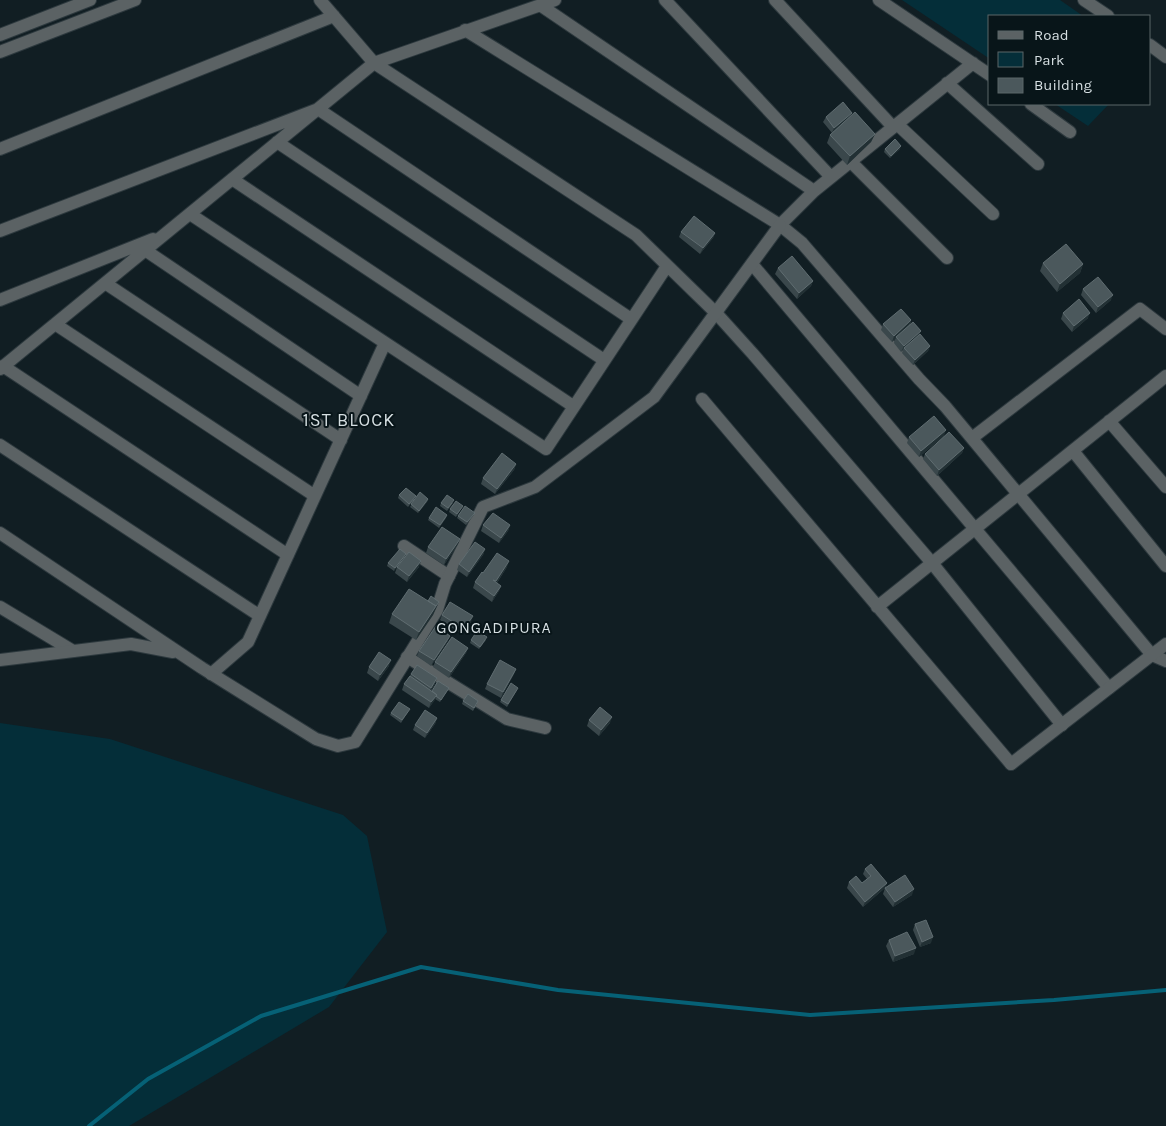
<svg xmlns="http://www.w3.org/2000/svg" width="1166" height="1126" font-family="Karla,sans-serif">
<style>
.green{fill:#042e39}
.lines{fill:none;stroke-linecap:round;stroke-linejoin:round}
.stream{stroke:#066176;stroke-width:4}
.minor-casing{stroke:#2d393e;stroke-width:14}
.tertiary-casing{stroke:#2d393e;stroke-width:14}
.minor{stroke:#5b6264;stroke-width:12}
.tertiary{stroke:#5b6264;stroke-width:12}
.wall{fill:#3a474b}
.shaded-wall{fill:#223034}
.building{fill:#4b585c;stroke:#606d71}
.labels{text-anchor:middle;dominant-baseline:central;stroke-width:4;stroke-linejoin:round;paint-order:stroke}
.neighbourhood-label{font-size:16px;letter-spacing:1px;fill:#d6dfe2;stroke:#081519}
.quarter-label{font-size:18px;letter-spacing:1px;fill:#d6dfe2;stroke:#081519}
</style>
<rect width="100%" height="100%" fill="#111e23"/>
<!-- green -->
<path class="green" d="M902,0H1060L1083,16H990V59Z
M1055,104H1109L1088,126Z
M0,723L110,739L343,815L367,836L387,932L329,1007L129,1126H0Z"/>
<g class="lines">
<!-- stream -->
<path class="stream" d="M89,1126L148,1079L261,1016L421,967L558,990L810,1015L1054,1000L1166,990"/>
<!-- minor casing -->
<g class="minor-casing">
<path id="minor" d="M320,0L374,63L636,235L716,313L753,354L932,563L1062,725
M665,0L831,177
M775,0L893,127
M879,0L990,75
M540,5L814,191
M465,30L780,225L802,243L919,379L945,406L1152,655L1166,661
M947,83L1038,164
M1031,104L1070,132
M897,124L993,214
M277,142L604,360
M0,149L334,16
M851,162L947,258
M232,179L573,406
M190,214L546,449L667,266
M780,225L814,191L973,63
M0,231L318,109L631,319
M145,250L361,396
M752,264L1109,688
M105,283L341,440
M0,300L153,239
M55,324L315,496
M3,366L288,555
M0,369L374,63L555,0
M702,399L1011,764
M1109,421L1166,487
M972,438L1140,309L1166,329
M0,445L260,616
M1073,451L1166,566
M404,546L449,576
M0,607L73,651
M877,607L1166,376
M407,657L507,719L545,728
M211,674L248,642L385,343"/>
</g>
<!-- tertiary casing -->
<g class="tertiary-casing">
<path id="tertiary" d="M1084,0L1108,16
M0,35L90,0
M1150,45L1166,57
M0,52L135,0
M0,533L202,668L316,739L338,746L355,742L437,610L445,584L483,507L535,487L654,397L780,225
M0,660L131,644L173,652
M1011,764L1166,644"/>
</g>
<!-- minor -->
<use href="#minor" class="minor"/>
<!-- tertiary -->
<use href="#tertiary" class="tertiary"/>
</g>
<!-- wall -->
<path class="wall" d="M851,116L875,134L871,142L847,165L827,143L830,135L832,133L823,122L826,117Z
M885,149H900L890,158L884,152Z
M681,232L715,233L713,238L700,254L679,237Z
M1043,263L1083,264L1080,273L1057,292L1040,271Z
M778,268L813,281L811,286L797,299L775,274Z
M1083,289L1111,300L1096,313L1081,295Z
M1063,313L1088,318L1072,332L1061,319Z
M911,320L910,325L930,346L928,351L913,365L902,353L903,350L901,352L894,343L895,339L892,342L881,330L883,324Z
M944,436L919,457L907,443L909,437Z
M964,448L962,453L937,476L923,459L925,454Z
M516,464L514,470L495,494L481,484L483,478Z
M399,495L415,499H428L427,502L418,513L410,507L414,500L408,507L398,498Z
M441,503H453L447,511L440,506Z
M463,506L456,517L449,512L450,509Z
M447,515L446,518L439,528L428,520L429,518Z
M474,515L466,525L457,518L458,516Z
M483,525H510L508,531L499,543L481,531Z
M458,544L444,565L426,553L428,547Z
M485,549L483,555L467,577L457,570L459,564Z
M406,554L405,556L394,571L387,566L388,563Z
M397,567H419L407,582L395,573Z
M507,567L497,583L501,586L499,591L492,602L473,588L475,582L483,573Z
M428,601L438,604L433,615L416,640L389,623L392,614Z
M442,615L471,622L462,634L440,620Z
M471,640H486L479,649L470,643Z
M448,641L431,666L417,656L419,651Z
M468,648L466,653L449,678L433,667L435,662Z
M389,666L378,681L367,673L369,667Z
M516,669L514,674L501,698L485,689L487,684Z
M411,674L435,684L431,691H447L440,702L435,699L429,708L402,690L404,684Z
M517,690L507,707L500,702L501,700Z
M463,701L477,704L473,711L462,704Z
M408,712L401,723L390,715L391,713Z
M437,718L435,724L425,738L413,730L415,725Z
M589,720L610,723L599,736L587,726Z
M865,869L887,883L885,888L863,907L847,888L849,882L862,883L867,879L863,874Z
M885,888L912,895L893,907L883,894Z
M915,924L931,943L920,947L913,930Z
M889,940L914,954L893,962L886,946Z"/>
<!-- shaded-wall -->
<path class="shaded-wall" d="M852,113L850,119L832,133L834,128Z
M875,134L871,142L847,165L850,156Z
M901,146L900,149L890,158L891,156Z
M715,233L713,238L700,254L703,248Z
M1083,264L1080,273L1057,292L1060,284Z
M813,281L811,286L797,299L799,293Z
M1113,295L1111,300L1096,313L1098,307Z
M1090,313L1088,318L1072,332L1074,326Z
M911,320L909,326L892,342L894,336Z
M921,331L919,336L904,348L901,352L904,346Z
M930,346L928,351L913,365L915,360Z
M946,430L944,436L919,457L921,451Z
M964,448L962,453L937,476L939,470Z
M516,464L514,470L495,494L497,489Z
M428,499L427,502L418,513L419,511Z
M510,525L508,531L499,543L501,538Z
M460,539L458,544L444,565L446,559Z
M485,549L483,555L467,577L469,572Z
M406,554L405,556L394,571L395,568Z
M421,561L419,567L407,582L409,576Z
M509,561L507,567L494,587L496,581Z
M501,586L499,591L492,602L494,596Z
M439,602L433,615L416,640L419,632Z
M473,616L471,622L462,634L464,629Z
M450,636L448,641L431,666L434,660Z
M468,648L466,653L449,678L451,672Z
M391,660L389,666L378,681L380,675Z
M516,669L514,674L501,698L503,692Z
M437,678L435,684L429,693L431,688Z
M437,695L435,700L429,708L431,702Z
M612,717L610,723L599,736L601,730Z
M437,718L435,724L425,738L427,733Z
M887,883L885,888L863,907L865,902Z
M914,889L912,895L893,907L895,902Z
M933,937L931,943L920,947L922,942Z
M916,948L914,954L893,962L895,956Z"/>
<!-- building -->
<path class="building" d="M843,102L852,113L834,128L826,117Z
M855,112L875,134L850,156L830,135Z
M895,139L901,146L891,156L885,149Z
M694,216L715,233L703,248L681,232Z
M1066,244L1083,264L1060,284L1043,263Z
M792,256L813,281L799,293L778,268Z
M1098,277L1113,295L1098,307L1083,289Z
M1079,299L1090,313L1074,326L1063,313Z
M901,309L911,320L894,336L883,324Z
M913,322L921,331L904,346L896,337Z
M920,334L930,346L915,360L904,348Z
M934,416L946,430L921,451L909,437Z
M949,432L964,448L939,470L925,454Z
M502,453L516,464L497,489L483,478Z
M406,488L416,496L409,504L399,495Z
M420,492L428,499L419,511L411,504Z
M447,495L454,500L448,508L441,503Z
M456,501L463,506L457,514L450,509Z
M465,506L475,513L467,522L458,516Z
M436,507L447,515L440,525L429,518Z
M493,513L510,525L501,538L483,525Z
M442,527L460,539L446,559L428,547Z
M475,542L485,549L469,572L459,564Z
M400,549L406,554L395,568L388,563Z
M409,552L421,561L409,576L397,567Z
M497,553L509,561L496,581L493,580L501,586L494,596L475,582L482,572L483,573Z
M409,589L436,606L419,632L392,614Z
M431,596L439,602L436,606L428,601Z
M450,602L473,616L464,629L442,615Z
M436,626L450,636L434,660L419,651Z
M477,631L487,637L480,647L471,640Z
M452,637L468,648L451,672L435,662Z
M379,652L391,660L380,675L369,667Z
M500,660L516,669L503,692L487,684Z
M417,665L437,678L431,688L411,674Z
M410,676L437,695L431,702L404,684Z
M438,681L449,688L441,700L436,696L437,695L432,691Z
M511,683L518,688L508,704L501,700Z
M468,694L478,701L474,708L463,701Z
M399,702L410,709L402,720L391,713Z
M600,707L612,717L601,730L589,720Z
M425,710L437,718L427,733L415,725Z
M871,864L887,883L865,902L849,882L856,876L862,883L871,876L865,869Z
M905,875L914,889L895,902L885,888Z
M926,920L933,937L922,942L915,924Z
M907,932L916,948L895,956L889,940Z"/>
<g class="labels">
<!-- neighbourhood labels -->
<g class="neighbourhood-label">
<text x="494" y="627">GONGADIPURA</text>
</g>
<!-- quarter labels -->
<g class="quarter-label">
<text x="349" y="420">1ST BLOCK</text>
</g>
</g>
<!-- legend -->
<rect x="988" y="15" width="162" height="90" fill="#081519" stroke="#5a6669"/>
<rect x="998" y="31" width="25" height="8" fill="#5b6264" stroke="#5a6669"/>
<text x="1034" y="40" font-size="15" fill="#d6dfe2">Road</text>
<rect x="998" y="52" width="25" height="15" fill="#042e39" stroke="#5a6669"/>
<text x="1034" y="65" font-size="15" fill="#d6dfe2">Park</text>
<rect x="998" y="78" width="25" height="15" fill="#4b585c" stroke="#5a6669"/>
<text x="1034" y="90" font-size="15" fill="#d6dfe2">Building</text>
</svg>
